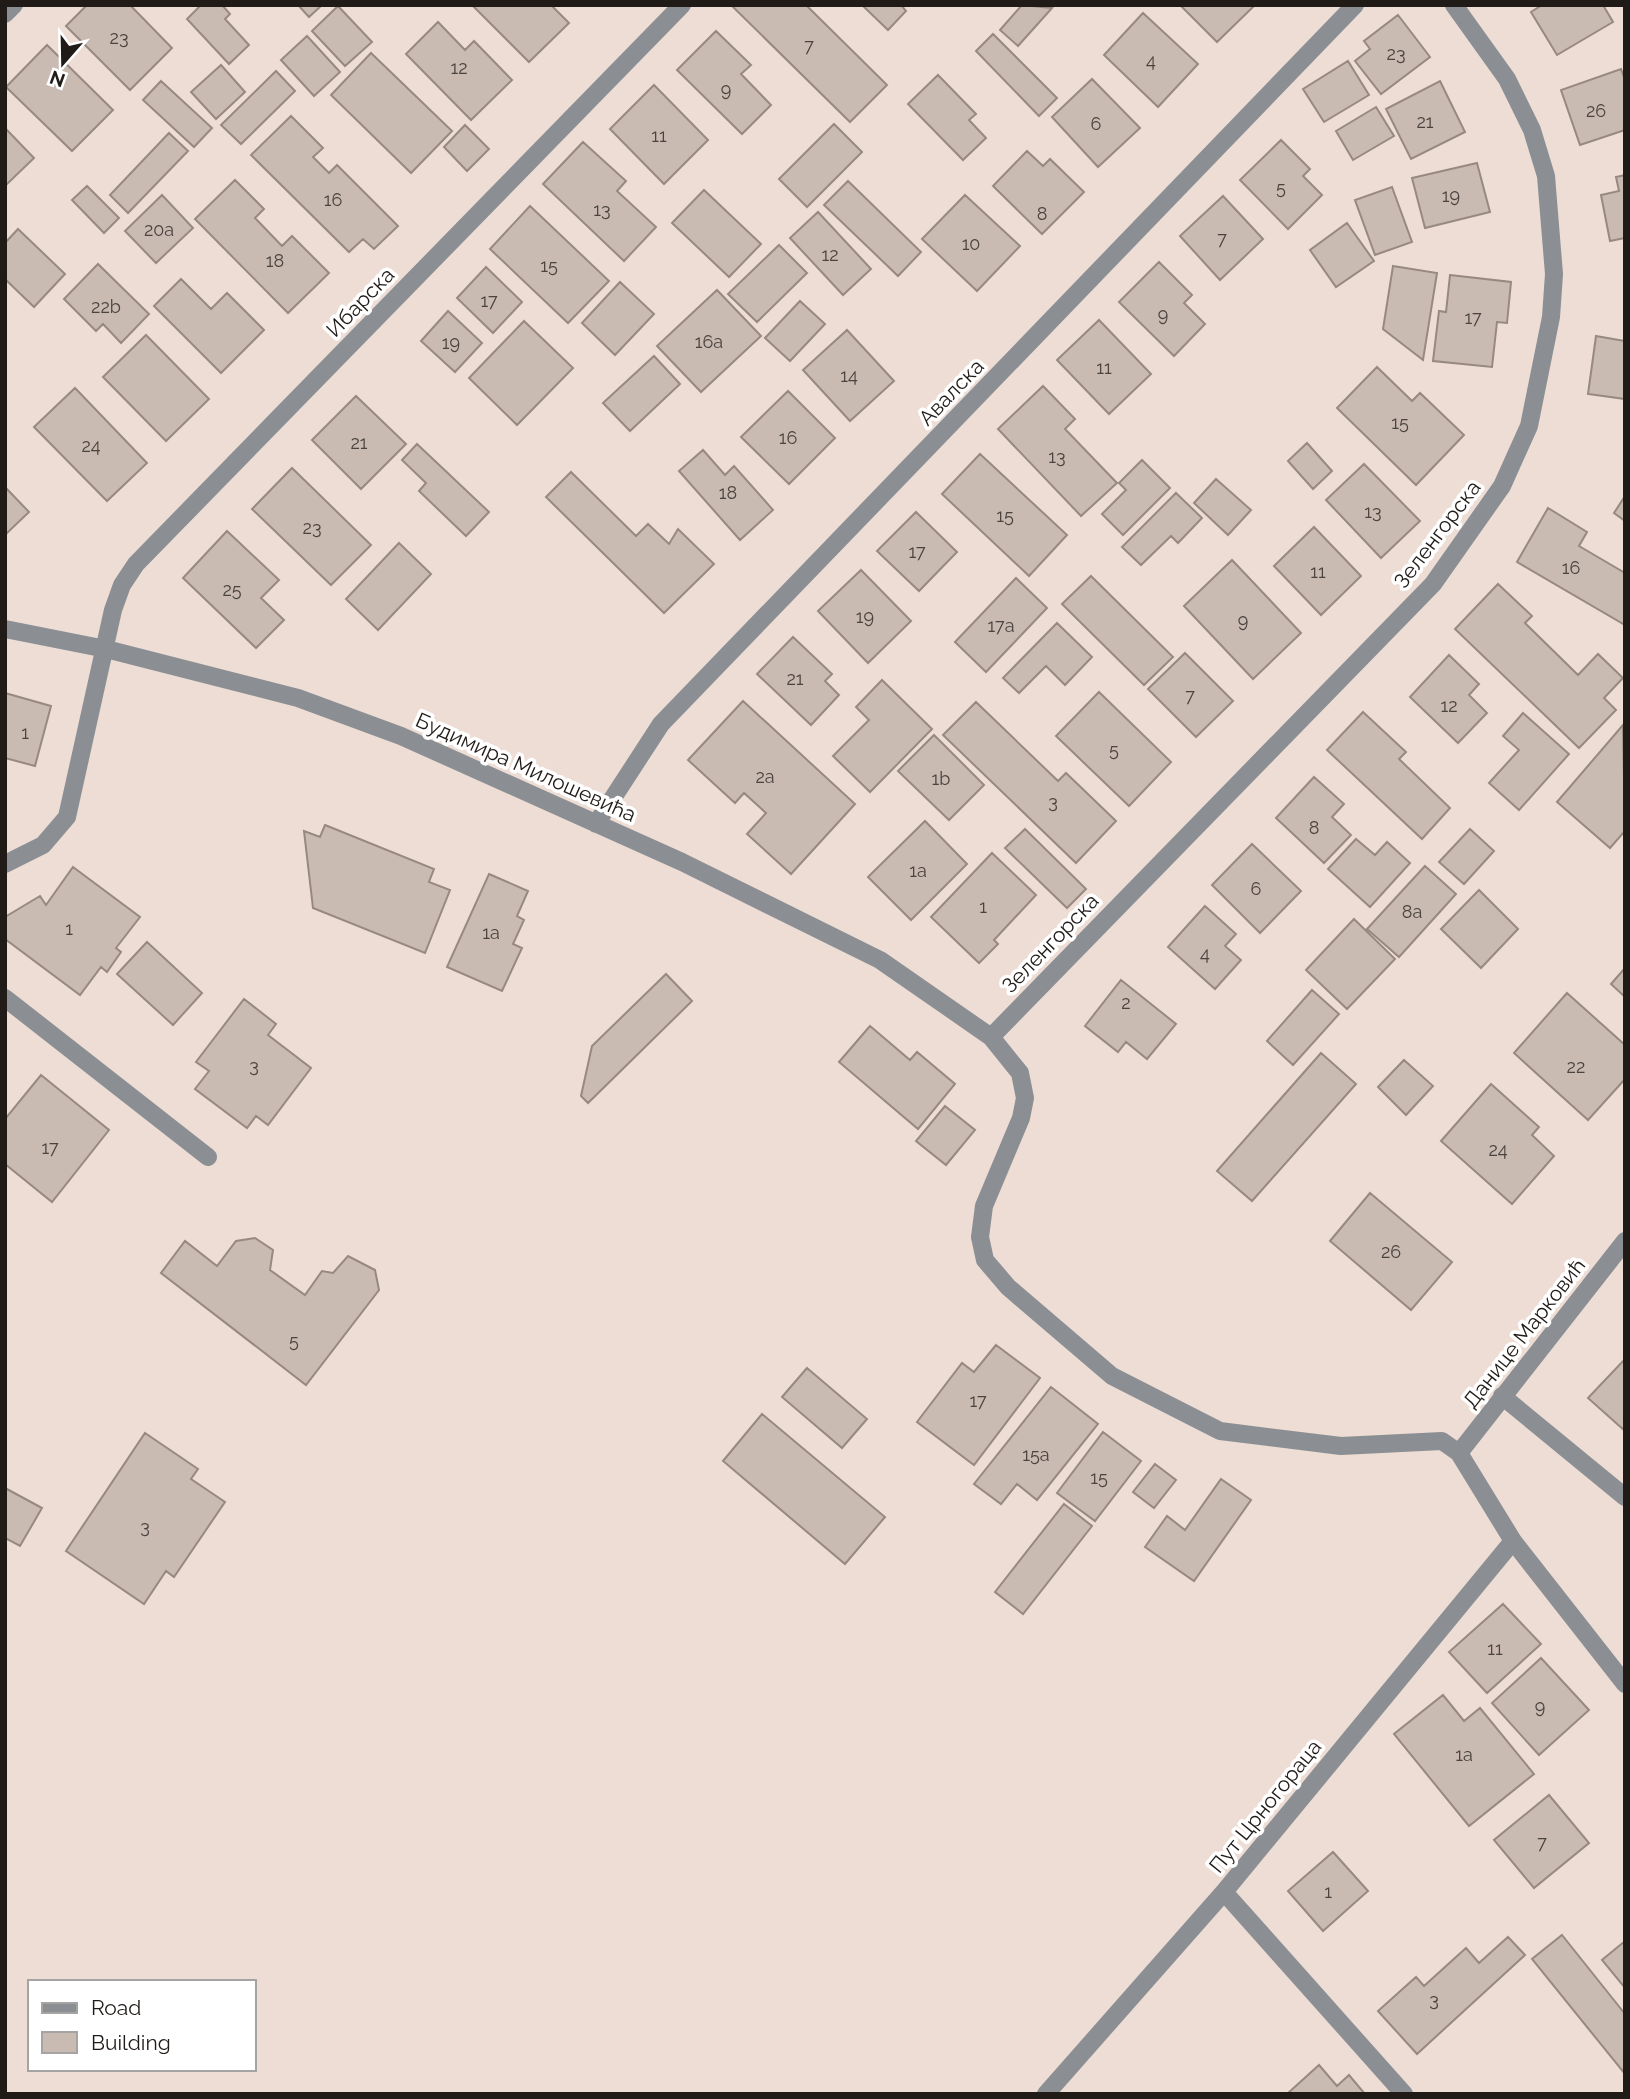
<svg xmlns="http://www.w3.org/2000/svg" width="1630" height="2099" font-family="Raleway,sans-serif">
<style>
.building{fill:#c9bab2;stroke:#978981;stroke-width:2}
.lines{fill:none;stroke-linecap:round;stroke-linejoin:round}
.minor{stroke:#8b8f94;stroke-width:18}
.labels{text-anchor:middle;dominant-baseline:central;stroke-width:7;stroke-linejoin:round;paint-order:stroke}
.number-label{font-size:18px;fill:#4b433e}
.street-label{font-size:21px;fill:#211b18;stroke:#fff}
</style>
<rect width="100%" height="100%" fill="#edddd4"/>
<!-- building -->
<path class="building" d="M87,5H130L172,48L130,90L66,26Z
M201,5H222L230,14L225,19L249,45L229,64L187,19Z
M298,5H322L309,17Z
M472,5H551L569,23L529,62Z
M731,5H806L887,85L850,122Z
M862,5H901L906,11L888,30Z
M1022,5L1052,8L1018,46L1000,30Z
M1180,5H1255L1217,42Z
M1542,5H1603L1613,22L1557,55L1531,12Z
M338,6L372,42L345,66L312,31Z
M1143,13L1198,64L1158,107L1104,55Z
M1398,15L1430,57L1381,94L1355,61L1370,49L1364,41Z
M438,22L465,50L474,41L512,80L471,120L406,54Z
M716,31L751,65L741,74L771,105L742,134L677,70Z
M993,34L1057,98L1039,116L976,51Z
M307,36L340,72L314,96L281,60Z
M47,45L113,110L72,151L6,87Z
M371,53L452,131L411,173L331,95Z
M1348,61L1369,95L1324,122L1303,89Z
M221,65L245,92L216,119L191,92Z
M1621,69L1625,80V130L1580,145L1561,90Z
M276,71L295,91L241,144L221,125Z
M938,75L976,114L969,120L986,138L963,160L908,104Z
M1092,79L1140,128L1098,167L1052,117Z
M161,81L212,128L194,147L143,100Z
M1440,81L1465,132L1411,159L1386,109Z
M654,85L708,140L664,184L610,129Z
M1376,107L1394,136L1353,160L1336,131Z
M291,116L323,148L313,157L329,173L337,165L398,226L374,249L363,239L349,252L251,155Z
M834,124L862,152L807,207L779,179Z
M465,125L489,149L467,171L444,147Z
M5,128L34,158L5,186Z
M169,133L188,151L128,213L110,195Z
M1281,140L1310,169L1303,176L1322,195L1288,229L1240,180Z
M583,142L626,181L617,191L656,227L624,261L543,184Z
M1027,151L1043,166L1050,159L1084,192L1042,234L993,186Z
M1477,163L1490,212L1425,228L1412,178Z
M1625,175V238L1610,241L1601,195L1619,191L1616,177Z
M235,180L264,209L255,218L282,246L292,236L329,273L288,313L195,219Z
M848,181L921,252L898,276L824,205Z
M87,186L119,218L104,233L72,200Z
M1392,187L1412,242L1375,255L1355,200Z
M704,190L761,244L729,277L672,223Z
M162,195L193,228L156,263L125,231Z
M965,195L1020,246L977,291L922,239Z
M1223,196L1263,239L1220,280L1180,236Z
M530,206L609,281L568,323L490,249Z
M818,212L871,269L843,295L790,238Z
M1347,223L1374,261L1336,287L1310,250Z
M18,229L65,274L34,307L5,279V243Z
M779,245L807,273L757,322L728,294Z
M1159,262L1192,295L1184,303L1205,324L1174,356L1119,302Z
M98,264L149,314L121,343L103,324L96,331L64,299Z
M1393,266L1437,273L1423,360L1383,329Z
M486,267L522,302L493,333L457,298Z
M1450,275L1511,282L1507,323L1497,322L1492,367L1433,361L1439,311L1446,312Z
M181,279L211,309L227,293L264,330L221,373L154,306Z
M620,282L654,314L615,355L582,323Z
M717,290L761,336L701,392L657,346Z
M800,301L825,324L790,361L765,338Z
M448,311L482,343L455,372L421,341Z
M1099,320L1151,374L1109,414L1057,360Z
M524,321L573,368L517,425L469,378Z
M847,330L894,381L850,421L803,370Z
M146,335L209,399L166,441L103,377Z
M1596,336L1625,341V399L1588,394Z
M654,356L680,384L630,431L603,403Z
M1377,367L1412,401L1420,393L1464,435L1416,485L1337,408Z
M1043,386L1075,419L1065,429L1117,483L1081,516L998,429Z
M75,388L147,463L107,501L34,427Z
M788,391L835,438L789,484L741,437Z
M356,396L406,444L361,489L312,440Z
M1307,443L1332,471L1313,489L1288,461Z
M417,444L489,512L466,536L419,491L426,483L402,460Z
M703,450L725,475L734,466L773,510L740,540L679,471Z
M980,454L1067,535L1029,576L942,494Z
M1142,460L1170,488L1123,535L1102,514L1126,490L1119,483Z
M1364,464L1420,521L1381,558L1326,500Z
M292,468L371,545L331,585L252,509Z
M571,472L636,536L648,524L669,544L678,529L714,564L664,613L546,497Z
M1216,479L1251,510L1228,535L1194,503Z
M5,487L29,512L5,535Z
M1176,493L1202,518L1178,543L1171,536L1141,565L1122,547Z
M1625,496V521L1614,513Z
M1548,508L1587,532L1579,546L1625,573V625L1517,562Z
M916,512L957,552L919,591L877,551Z
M1314,527L1361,576L1321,615L1274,566Z
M227,531L279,580L261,598L284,620L256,648L183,578Z
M399,543L431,574L378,630L346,599Z
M1232,560L1301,633L1253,679L1184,606Z
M861,570L911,621L868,663L818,611Z
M1091,576L1173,657L1144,685L1062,604Z
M1016,578L1047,608L986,672L955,642Z
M1498,584L1532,616L1525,623L1578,675L1598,654L1623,678L1604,698L1616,710L1579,748L1455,629Z
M1057,623L1092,657L1065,685L1046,666L1019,693L1003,678Z
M793,637L832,674L825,681L839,695L811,725L757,674Z
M1185,653L1233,701L1196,737L1148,689Z
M1449,655L1479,684L1469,695L1487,713L1458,743L1410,697Z
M882,680L932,729L870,792L833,756L869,720L856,707Z
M1099,692L1171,762L1129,806L1056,736Z
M5,693L51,706L35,766L5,758Z
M743,701L855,804L791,874L747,834L766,813L744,793L735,803L688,760Z
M976,702L1058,781L1066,773L1116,821L1076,863L943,735Z
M1363,712L1406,752L1399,759L1450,808L1422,839L1327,750Z
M1523,713L1569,754L1519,810L1489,783L1519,750L1503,736Z
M1623,725L1625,831L1610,848L1557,802Z
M934,735L984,785L949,820L898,771Z
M1314,777L1344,804L1332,817L1351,835L1324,863L1276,818Z
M925,821L967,864L911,920L868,877Z
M325,825L434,869L429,882L450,890L425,953L313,908L304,831L320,837Z
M1025,829L1086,889L1067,908L1005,848Z
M1470,829L1494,851L1464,884L1439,862Z
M1356,839L1375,855L1387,842L1410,863L1370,907L1328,869Z
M1252,844L1301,891L1260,933L1212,885Z
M992,853L1036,895L994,940L998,944L979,963L931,917Z
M1425,866L1456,894L1399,957L1367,929Z
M73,867L140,917L116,948L121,952L107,972L101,967L80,995L5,939V917L40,896L46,905Z
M489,874L528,891L517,916L524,920L513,944L522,948L502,991L447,967Z
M1479,890L1518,929L1481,968L1441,929Z
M1205,906L1236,934L1225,946L1241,960L1215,989L1168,947Z
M1354,919L1395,959L1347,1009L1306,970Z
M147,942L202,993L173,1025L117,974Z
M1625,968V997L1611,984Z
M666,974L692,1001L588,1103L581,1096L592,1046Z
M1121,980L1176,1024L1147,1059L1126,1042L1118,1052L1085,1026Z
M1312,990L1339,1014L1293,1065L1267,1041Z
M1567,993L1625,1045V1079L1588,1120L1514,1053Z
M244,999L276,1024L268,1035L311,1068L268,1125L256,1116L247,1128L195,1089L209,1071L196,1062Z
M870,1026L910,1060L917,1052L955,1084L918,1129L839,1062Z
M1321,1053L1356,1084L1252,1201L1217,1171Z
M1404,1060L1433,1086L1406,1115L1378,1087Z
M41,1075L109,1130L52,1202L5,1164V1119Z
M1491,1084L1539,1127L1532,1135L1554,1156L1512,1204L1441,1141Z
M945,1106L975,1130L946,1165L916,1141Z
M1370,1193L1452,1262L1411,1310L1330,1241Z
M255,1238L273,1250L270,1270L305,1295L322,1271L333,1273L348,1256L375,1270L379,1290L306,1385L161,1273L185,1241L217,1266L236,1241Z
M996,1345L1040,1378L974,1465L917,1422L962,1363L974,1372Z
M1625,1359V1431L1588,1398Z
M807,1368L867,1419L842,1448L782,1397Z
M1051,1387L1098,1424L1037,1500L1017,1484L1001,1504L974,1484Z
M762,1414L885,1517L845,1564L723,1461Z
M1103,1432L1141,1461L1095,1521L1057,1493Z
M145,1433L198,1469L191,1479L225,1502L174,1577L166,1571L144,1604L66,1551Z
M1155,1464L1176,1480L1154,1508L1133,1492Z
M1221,1479L1251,1500L1194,1581L1145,1547L1167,1516L1185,1530Z
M5,1488L42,1508L20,1546L5,1538Z
M1064,1504L1092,1526L1023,1614L995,1592Z
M1503,1604L1541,1644L1487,1693L1449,1652Z
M1541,1658L1589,1710L1539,1755L1492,1703Z
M1443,1695L1464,1721L1480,1708L1534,1774L1469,1826L1394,1734Z
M1549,1795L1589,1843L1534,1888L1494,1840Z
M1333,1852L1368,1891L1323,1931L1288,1891Z
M1562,1935L1625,2014V2074L1532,1959Z
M1508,1937L1525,1955L1417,2054L1378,2011L1416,1977L1424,1986L1466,1948L1479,1963Z
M1625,1941V1988L1602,1960Z
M1319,2065L1337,2086L1349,2075L1365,2094H1287Z"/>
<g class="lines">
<!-- minor -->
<path class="minor" d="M5,14L14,5
M5,629L106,649L298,698L401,736L682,862L880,960L991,1037L1020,1073L1025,1098L1021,1118L984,1206L980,1237L985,1260L1008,1287L1112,1376L1220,1431L1341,1446L1442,1441L1459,1453L1513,1541L1625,1684
M596,824L661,724L1355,5
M5,864L43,845L67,817L113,610L122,585L136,564L682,5
M5,998L208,1157
M991,1037L1433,584L1502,486L1529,426L1551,317L1554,274L1546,176L1532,130L1507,79L1454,5
M1502,1396L1625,1497
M1459,1453L1625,1241
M1224,1892L1404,2094
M1046,2094L1224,1892L1513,1541"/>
</g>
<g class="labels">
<!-- number labels -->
<g class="number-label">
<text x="119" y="37">23</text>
<text x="809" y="45">7</text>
<text x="1396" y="53">23</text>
<text x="1151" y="60">4</text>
<text x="459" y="67">12</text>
<text x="726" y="89">9</text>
<text x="1596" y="110">26</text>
<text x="1425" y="121">21</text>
<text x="1096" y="123">6</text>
<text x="659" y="135">11</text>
<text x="1281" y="187">5</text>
<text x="1451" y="195">19</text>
<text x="333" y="199">16</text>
<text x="602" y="209">13</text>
<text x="1042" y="213">8</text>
<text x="159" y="229">20a</text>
<text x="1222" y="238">7</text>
<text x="971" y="243">10</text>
<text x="830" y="254">12</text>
<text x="275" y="260">18</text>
<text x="549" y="265">15</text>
<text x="489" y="300">17</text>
<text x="106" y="306">22b</text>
<text x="1163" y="314">9</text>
<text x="1473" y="317">17</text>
<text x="709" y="341">16a</text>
<text x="451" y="342">19</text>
<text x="1104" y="367">11</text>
<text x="849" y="375">14</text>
<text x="1400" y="422">15</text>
<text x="788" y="437">16</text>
<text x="359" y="442">21</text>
<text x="91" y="445">24</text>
<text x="1057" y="456">13</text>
<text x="728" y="492">18</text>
<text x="1373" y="511">13</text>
<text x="1005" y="515">15</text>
<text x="312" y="527">23</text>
<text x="917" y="551">17</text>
<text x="1571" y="567">16</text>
<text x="1318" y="571">11</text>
<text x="232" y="589">25</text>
<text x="865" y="616">19</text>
<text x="1243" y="620">9</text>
<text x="1001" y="625">17a</text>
<text x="795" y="678">21</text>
<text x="1190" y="695">7</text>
<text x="1449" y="705">12</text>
<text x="25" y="732">1</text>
<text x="1114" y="749">5</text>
<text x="765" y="776">2a</text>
<text x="941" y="778">1b</text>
<text x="1053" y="801">3</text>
<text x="1314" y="827">8</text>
<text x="918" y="870">1a</text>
<text x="1256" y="888">6</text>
<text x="983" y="906">1</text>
<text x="1412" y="911">8a</text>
<text x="69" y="928">1</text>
<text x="491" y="932">1a</text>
<text x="1205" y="953">4</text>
<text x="1126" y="1002">2</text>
<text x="254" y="1065">3</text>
<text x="1576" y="1066">22</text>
<text x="50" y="1147">17</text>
<text x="1498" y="1149">24</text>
<text x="1391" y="1251">26</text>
<text x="294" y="1340">5</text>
<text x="978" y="1400">17</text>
<text x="1036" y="1454">15a</text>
<text x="1099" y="1477">15</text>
<text x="145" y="1526">3</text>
<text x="1495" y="1648">11</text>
<text x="1540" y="1706">9</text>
<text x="1464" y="1754">1a</text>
<text x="1542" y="1842">7</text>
<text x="1328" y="1891">1</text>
<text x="1434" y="1999">3</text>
</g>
<!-- street labels -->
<g class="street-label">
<text transform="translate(360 302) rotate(-46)">Ибарска</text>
<text transform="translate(951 392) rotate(-46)">Авалска</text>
<text transform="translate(1437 534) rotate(-53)">Зеленгорска</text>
<text transform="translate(526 767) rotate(24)">Будимира Милошевића</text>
<text transform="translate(1050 943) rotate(-46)">Зеленгорска</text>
<text transform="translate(1524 1333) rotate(-52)">Данице Марковић</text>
<text transform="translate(1265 1806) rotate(-51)">Пут Црногораца</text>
</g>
</g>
<!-- border -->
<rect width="1630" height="2099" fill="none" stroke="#211b18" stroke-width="14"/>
<!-- legend -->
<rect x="28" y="1980" width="228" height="91" fill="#ffffff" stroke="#a6a4a3" stroke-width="2"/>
<rect x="42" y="2003" width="35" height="10" fill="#8b8f94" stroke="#a6a4a3" stroke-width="2"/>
<text x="91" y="2015" font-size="21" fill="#211b18">Road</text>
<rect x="42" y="2032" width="35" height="21" fill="#c9bab2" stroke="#a6a4a3" stroke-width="2"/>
<text x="91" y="2050" font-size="21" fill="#211b18">Building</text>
<!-- north arrow -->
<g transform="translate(63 63) rotate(200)" stroke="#ffffff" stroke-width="5" paint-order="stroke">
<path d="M0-5L12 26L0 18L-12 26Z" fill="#211b18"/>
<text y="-10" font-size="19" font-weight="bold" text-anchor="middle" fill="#211b18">N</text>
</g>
</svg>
